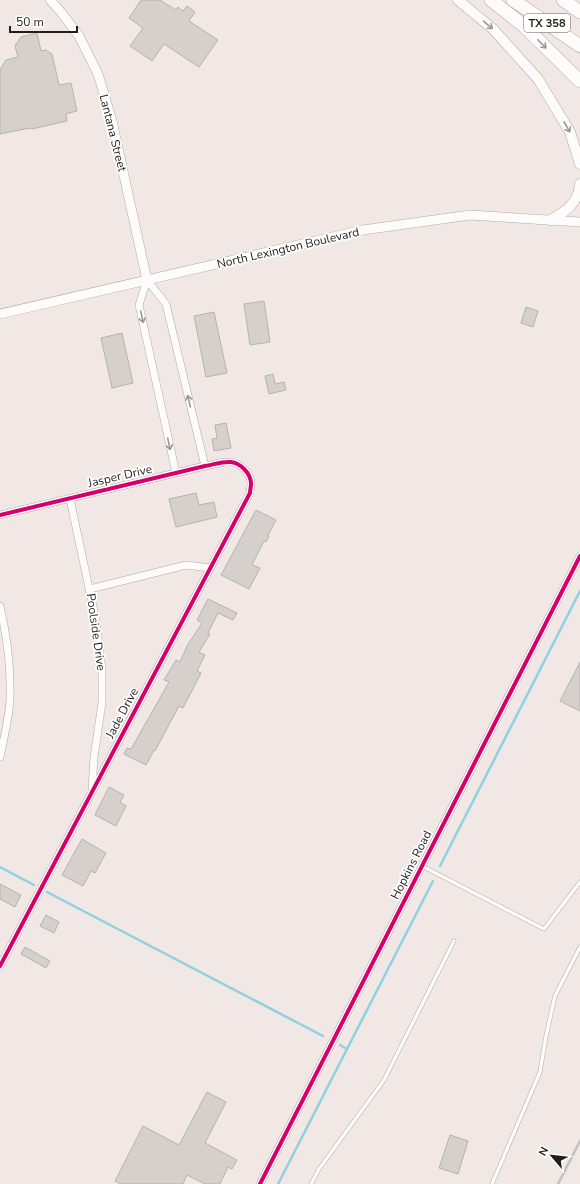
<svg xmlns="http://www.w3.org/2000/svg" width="580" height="1184" font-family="'Nunito Sans',sans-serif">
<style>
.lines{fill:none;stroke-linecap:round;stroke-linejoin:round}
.stream{stroke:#90d0df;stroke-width:2.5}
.building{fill:#d6d0cd;stroke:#b8b1af}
.service-casing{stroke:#b1aaa8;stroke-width:4.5}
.minor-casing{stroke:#b1aaa8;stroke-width:8}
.tertiary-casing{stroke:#b1aaa8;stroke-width:10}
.secondary-casing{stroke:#b1aaa8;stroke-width:11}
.motorway-casing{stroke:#b1aaa8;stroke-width:14}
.service{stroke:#fdfcfb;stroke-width:3.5}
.minor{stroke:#fdfcfb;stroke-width:7}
.tertiary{stroke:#fdfcfb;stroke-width:9}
.secondary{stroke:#fdfcfb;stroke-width:10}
.motorway{stroke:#fdfcfb;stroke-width:13}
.rail{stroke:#c3c1c0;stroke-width:2.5}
.cycleway-casing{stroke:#fff;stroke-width:6}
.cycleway{stroke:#d6006c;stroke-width:4}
.oneway{stroke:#9a9896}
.labels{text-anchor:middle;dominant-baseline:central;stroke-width:3.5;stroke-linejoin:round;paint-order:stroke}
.shield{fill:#fff;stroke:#64615f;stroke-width:1}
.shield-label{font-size:11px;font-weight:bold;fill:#221d1a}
.street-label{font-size:12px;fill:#221d1a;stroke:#fff}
</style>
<rect width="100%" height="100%" fill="#f1e8e5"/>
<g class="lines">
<!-- stream -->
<path class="stream" d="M440,866L580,591
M0,867L34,885
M47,892L323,1036
M340,1045L347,1049
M278,1184L433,881"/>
</g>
<!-- building -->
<path class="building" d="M141,0H160L176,10L178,7L183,11L187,6L195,12L189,21L218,40L199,67L164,44L152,61L130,46L143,28L129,18Z
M37,33L41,51L46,50L52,54L59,85L71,83L77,111L66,114L67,121L32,129L30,128L0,134V70L6,60L18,57L15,46L21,37Z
M264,301L270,342L250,345L244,304Z
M526,307L538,311L533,327L521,323Z
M214,312L227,373L206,377L194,316Z
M122,333L133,383L112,388L101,338Z
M273,374L275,384L284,382L286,390L269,394L265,376Z
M226,423L231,448L214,451L212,439L217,438L215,425Z
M196,493L199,505L214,502L217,517L176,527L169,499Z
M256,510L276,520L268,535L269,536L266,542L264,541L252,565L260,568L249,589L221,575Z
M208,599L237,613L233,620L218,613L208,633L210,634L199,652L205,655L197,671L201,673L183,708L179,706L155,751L154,750L146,765L124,754L127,748L131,749L156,705L169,682L164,680L176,660L180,662L187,646L202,623L197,620Z
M580,662V711L560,701Z
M109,787L124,795L120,802L126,806L116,826L95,815Z
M82,839L106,853L95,873L91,871L83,886L62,875Z
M0,884L21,895L15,907L0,899Z
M46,915L59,922L54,933L40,926Z
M25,947L50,961L46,968L21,954Z
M207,1092L226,1102L205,1143L237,1160L232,1169L228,1167L220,1184H205L187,1175L183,1184H121L115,1181L143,1126L179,1145Z
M450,1135L468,1141L458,1174L439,1168Z"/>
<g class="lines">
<!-- service casing -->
<g class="service-casing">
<path id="service" d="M422,866L544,929L580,882
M311,1184L319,1169L384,1080L454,941
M492,1184L540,1072L546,1036L555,996L580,947"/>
</g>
<!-- minor casing -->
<g class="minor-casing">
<path id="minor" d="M147,280L139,305L176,473
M147,280L166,304L205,466
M70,499L96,621L102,669V703L94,757L92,789
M0,515L205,466C213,465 222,461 231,462C240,463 251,473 251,484C251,487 250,490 250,493L0,966
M90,589L186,565L210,568
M0,606C7,636 11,668 10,699C9,718 4,738 0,757
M260,1184L580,556"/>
</g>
<!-- tertiary casing -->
<g class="tertiary-casing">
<path id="tertiary" d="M50,0L61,12L79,36L98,74L112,121L147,280
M0,314L363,230L470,215L580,222"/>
</g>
<!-- secondary casing -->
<g class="secondary-casing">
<path id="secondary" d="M458,0L493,29L538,79L570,132L580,164
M550,220C565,213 579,201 580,184"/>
</g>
<!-- motorway casing -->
<g class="motorway-casing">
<path id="motorway" d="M491,0L524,26L580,81
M513,0L580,46
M563,0L580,12"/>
</g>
<!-- service -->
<use href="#service" class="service"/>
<!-- minor -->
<use href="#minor" class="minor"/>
<!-- tertiary -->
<use href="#tertiary" class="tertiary"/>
<!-- secondary -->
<use href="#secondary" class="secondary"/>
<!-- motorway -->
<use href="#motorway" class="motorway"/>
<!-- rail -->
<path class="rail" d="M558,1184L580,1141"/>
<!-- cycleway casing -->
<g class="cycleway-casing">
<path id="cycleway" d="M0,515L205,466C213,465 222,461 231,462C240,463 251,473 251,484C251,487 250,490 250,493L0,966
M260,1184L580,556"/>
</g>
<!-- cycleway -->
<use href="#cycleway" class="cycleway"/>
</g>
<!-- one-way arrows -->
<defs><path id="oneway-shaft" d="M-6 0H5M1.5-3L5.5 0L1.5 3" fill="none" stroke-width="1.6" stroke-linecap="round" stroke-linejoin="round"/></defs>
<g class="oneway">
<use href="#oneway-shaft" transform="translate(488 25) rotate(40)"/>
<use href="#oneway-shaft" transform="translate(542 44) rotate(45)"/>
<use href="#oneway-shaft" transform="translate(567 127) rotate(60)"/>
<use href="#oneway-shaft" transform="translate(142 317) rotate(78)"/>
<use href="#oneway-shaft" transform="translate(189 401) rotate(-103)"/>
<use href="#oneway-shaft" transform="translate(169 444) rotate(78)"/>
</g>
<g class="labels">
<!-- shield labels -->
<rect class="shield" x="524" y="14" width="46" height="18" rx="3"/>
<g class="shield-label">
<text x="547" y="23">TX 358</text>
</g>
<!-- street labels -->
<g class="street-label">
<text transform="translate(113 133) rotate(76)">Lantana Street</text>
<text transform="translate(288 248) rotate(-13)">North Lexington Boulevard</text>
<text transform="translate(120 476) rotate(-13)">Jasper Drive</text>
<text transform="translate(96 632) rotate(82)">Poolside Drive</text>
<text transform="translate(122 713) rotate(-62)">Jade Drive</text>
<text transform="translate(411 865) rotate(-63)">Hopkins Road</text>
</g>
</g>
<!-- north arrow -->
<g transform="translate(552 1156) rotate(298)" stroke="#ffffff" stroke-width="3" paint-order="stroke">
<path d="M0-3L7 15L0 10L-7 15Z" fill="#221d1a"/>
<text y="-6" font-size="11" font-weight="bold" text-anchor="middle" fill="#221d1a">N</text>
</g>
<!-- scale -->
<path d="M10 26v6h67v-6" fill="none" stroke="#221d1a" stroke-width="2"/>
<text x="16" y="26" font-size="12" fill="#221d1a" stroke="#ffffff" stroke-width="3" paint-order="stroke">50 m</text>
</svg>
